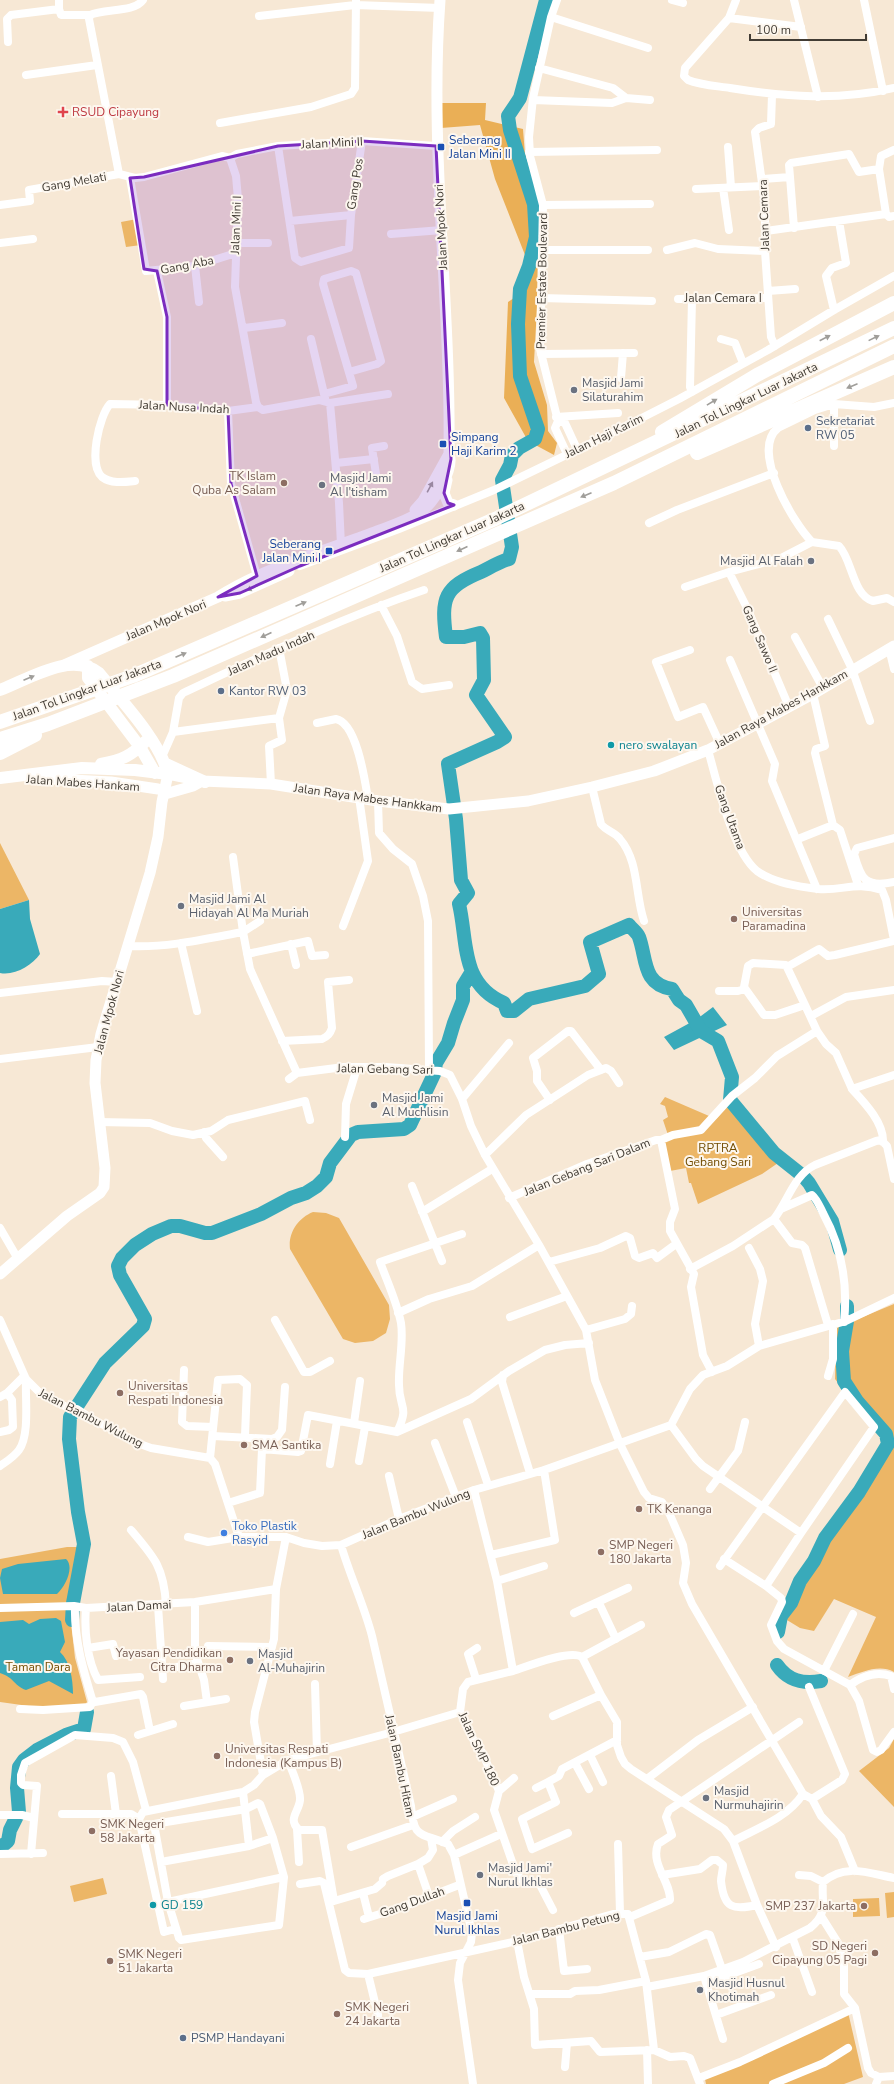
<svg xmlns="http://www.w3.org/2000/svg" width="894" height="2084" font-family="'Nunito Sans',sans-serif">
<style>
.green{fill:#ecb666}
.forest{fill:#eaaf56}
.water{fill:#39aaba}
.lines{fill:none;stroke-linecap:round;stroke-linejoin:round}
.river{stroke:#39aaba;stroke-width:14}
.street{stroke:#fff;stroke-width:8}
.secondary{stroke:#fff;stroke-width:11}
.primary{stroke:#fff;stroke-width:12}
.highway{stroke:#fff;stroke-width:14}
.oneway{fill:#a09e9a}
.marked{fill:#7b2cbf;fill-opacity:0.2;stroke:#7b2cbf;stroke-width:3;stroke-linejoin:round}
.health-dot{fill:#e0444e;stroke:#fdf7ef;stroke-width:1.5}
.transit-dot{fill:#1a4fb4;stroke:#fdf7ef;stroke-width:1.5}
.worship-dot{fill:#6b7280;stroke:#fdf7ef;stroke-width:1.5}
.service-dot{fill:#5c6f8a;stroke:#fdf7ef;stroke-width:1.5}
.education-dot{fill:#8d6e63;stroke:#fdf7ef;stroke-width:1.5}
.culture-dot{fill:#0f9aa8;stroke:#fdf7ef;stroke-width:1.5}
.shop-dot{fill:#3f7fe0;stroke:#fdf7ef;stroke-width:1.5}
.labels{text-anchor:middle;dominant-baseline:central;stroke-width:4;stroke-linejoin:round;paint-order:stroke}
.health-label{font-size:12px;fill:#be3a42;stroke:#fdf7ef;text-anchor:start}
.transit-label{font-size:12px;fill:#164399;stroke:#fdf7ef;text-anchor:start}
.street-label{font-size:12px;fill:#423c34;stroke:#fdf7ef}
.worship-label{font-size:12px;fill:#5b616d;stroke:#fdf7ef;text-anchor:start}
.service-label{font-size:12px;fill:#4e5e75;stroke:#fdf7ef;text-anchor:start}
.education-label{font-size:12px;fill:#785e54;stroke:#fdf7ef;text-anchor:start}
.culture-label{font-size:12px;fill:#0d838f;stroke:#fdf7ef;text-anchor:start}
.park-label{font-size:12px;fill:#734d02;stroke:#fdf7ef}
.shop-label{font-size:12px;fill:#366cbe;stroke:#fdf7ef;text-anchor:start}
</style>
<rect width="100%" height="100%" fill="#f7e8d5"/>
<!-- green -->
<path class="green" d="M137,219L141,245L126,247L121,222Z
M0,843L29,900L0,909Z
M665,1097L716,1119L730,1103L778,1163L762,1174L698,1204L691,1183H689L686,1168L670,1171L663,1140L668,1135L663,1120L668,1117L665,1106L660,1104Z
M313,1212L326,1213L339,1218L389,1305L390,1319L386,1333L373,1341L355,1343L343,1339L290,1249C288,1233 298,1218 313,1212Z
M894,1304V1439L857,1408L835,1379L836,1328Z
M894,1439V1672C879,1664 863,1672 848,1677L876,1617L834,1599L814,1631L800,1628L782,1617Z
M67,1547H82L70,1614L75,1658L87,1702L85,1705L43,1708L0,1702V1559Z
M894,1739V1807L859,1771L889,1748Z
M103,1878L107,1894L74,1902L70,1886Z
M894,1892V1917L887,1918L885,1893Z
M879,1898L880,1916L853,1917V1899Z
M848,2012L863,2077L844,2084H706L705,2079Z"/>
<!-- forest -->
<path class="forest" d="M442,103H486L485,120L523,129L525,155L539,195L542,217L534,362L547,405L548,431L557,443L554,455L528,441L504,398L508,302L517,296L525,255L495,179L480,125L441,128Z"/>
<!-- water -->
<path class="water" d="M29,900L30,919L40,954C32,965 15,976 0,973V909Z
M713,1007L727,1025L674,1050L664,1037L697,1019Z
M66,1559C75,1567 65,1587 57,1594H3L0,1578L2,1569L18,1564Z
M56,1618L61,1621L65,1642L60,1652C70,1661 73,1679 73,1694L49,1681L26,1690C14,1686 15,1678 0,1673V1622L23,1620L29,1624L40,1619Z"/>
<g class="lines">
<!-- river -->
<path class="river" d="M546,0L520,98L508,116L510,130L534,204L536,237L529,266L520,289L518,324L520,376L538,429L535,439L519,448L512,455L510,465L502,480L512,547L509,559C499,562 491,567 481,572C444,587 441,598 446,637H464L480,633L483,638L484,680L476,695L505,737L497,742L448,764L456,819L461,880L468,893L459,904C468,942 460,984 504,1003L507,1011H514L529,999L585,986L599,974L590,942L629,925C632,929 637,932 639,937C647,959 642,984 672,989L679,1000L686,1005L701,1031L718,1041L732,1077L730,1100L774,1153L803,1176L809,1183L832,1221L840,1250
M435,1069L436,1063L448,1043L454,1023L463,1000V986L471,973
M72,1620L73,1603L84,1544L78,1512L69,1439L70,1417L105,1363L143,1326L145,1319L120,1275L118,1266L122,1258L135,1245L152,1234L171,1226H180L205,1233H212L261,1214L291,1198L306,1193L317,1186L326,1177L330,1163L351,1135L358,1132L404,1129L410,1125L435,1072
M778,1632L781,1616L791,1603L800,1581L814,1561L825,1538L859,1492L888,1444L886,1434L857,1401L844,1381L842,1351L847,1321V1306
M777,1665C788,1681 803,1684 821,1681
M0,1848L8,1841L10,1830L19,1812L17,1788L19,1767L24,1760L37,1750L66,1735L84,1729L87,1712"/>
<!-- street -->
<path class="street" d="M59,0V9L61,15H90
M557,0L551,17L533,98L529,137L530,156L543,205L540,349L558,421
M672,0L683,3
M736,0L729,18L685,68L684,76L688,80C700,85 717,86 730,88C786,97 839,101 894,88
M794,0L818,97
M864,0L883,91
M90,15L89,19L119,174L135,178L144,177L222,156L230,158
M90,15C104,8 134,13 143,0
M259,16L355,5L440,8
M551,17L648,48
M729,18L801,27
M8,42L7,19L11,15L59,9
M539,68L613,88L626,98
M26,75L97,65
M772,95L771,124L759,128L755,132L765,205V251L771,337L775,346
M533,100L612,103L626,98L650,100
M220,123L311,107L351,94L355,88L356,0
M278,146L295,258L301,262L349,248L351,215L362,141
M728,147L731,187
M529,152L657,150
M230,158L236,176L238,199L235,287L256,402L258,407L263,410L319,400L330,403L339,503L341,545
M230,158L237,154L278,146L362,141L436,146
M879,169L881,156L894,150
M790,177L794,228
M130,178L146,271L195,266L236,253
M763,179L790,177L789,165L791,163L849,154L859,172L879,169L886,214L889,217L894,216
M723,188L729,230
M696,189L763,186
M0,205L30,201L29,190L119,174
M543,205L650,204
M290,221L351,215
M766,231L886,214
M391,234L442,230
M0,243L33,239
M237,243H268
M543,250H648
M667,250L695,243L718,249L765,251
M195,266L199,302
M157,271L167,317V405
M768,291L795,289
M541,298L652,301
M678,299L768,298
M692,299L690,387L692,392
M834,310L826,276L832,268L846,263L839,221
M244,328L282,323
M311,339L325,398
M721,339L735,343L743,363
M541,354L634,353
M621,378L623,353
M324,394L353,386L323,284L324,279L351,271L356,273L381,361L377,364L349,372
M330,403L388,394
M834,404V446
M228,411L231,484L257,576
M556,417L618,413
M558,421L565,423L577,449
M558,421L555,428L567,454
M336,463L374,459
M376,474L372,448L384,446
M135,481C125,482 111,484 102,477C88,465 99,416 110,404L167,405L228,411L258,407
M649,523L677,510L774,473
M812,542C793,523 750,450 778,428L815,410L834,404L874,407L894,403
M300,566L399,529L494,490L622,428L679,399L768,350L834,310L894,276
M729,572L748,610L789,707
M685,587L729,572L781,558L812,542L839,546C852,559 853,596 873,601L887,598L894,602
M381,605L397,636L412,682L422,689L449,685
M828,619L852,669L870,721
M795,637L823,688
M889,648L894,669
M690,650L656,662L678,717L703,707L720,744
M730,660L775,764L772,781L817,889
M813,694L825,746L816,749L815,753L833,825
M317,723L336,719C357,723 365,781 368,799
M173,732L279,718
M708,750C717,781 732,851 757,871C773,883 799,887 818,889C844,891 855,881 882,890L886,900L894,940
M162,757L173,732L179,698L183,693C262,656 341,618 424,590
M271,784L269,746L282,740L279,718L287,690L279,648
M592,787L601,824C606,831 615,832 620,839C639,861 635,895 644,921
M378,801L379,833L393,849L412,864L423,896L428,921L429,1070
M894,838L857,848L854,854C861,879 865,888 894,882
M798,839L833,825L840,830L858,885
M233,857L243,932L260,921
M343,926L368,861L359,797
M181,943L197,1011
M291,944L296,965
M128,946C167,948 205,939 243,932L250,969L297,1073L344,1067H386L440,1071L450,1075L462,1099L471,1126L485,1155L539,1245L586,1330L595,1380L620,1444L644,1492L649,1498L662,1502L670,1515L683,1545L686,1563L683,1583L692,1604L803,1794L812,1799L821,1816L841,1837L855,1871
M247,954L308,941L312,956L325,955
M787,967L819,949L828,956L835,955L894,941
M719,991H738L745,989
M0,993L102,981L117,982
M805,1005L786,965L753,963L748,966L744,987L764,1015H775L805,1005L817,1031L826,1044L836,1053L852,1089L894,1075
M811,1016L846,997L894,990
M282,1041L322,1039C328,1036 330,1034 332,1028L328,982L349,980
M0,1059L98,1047
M289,1079L297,1073
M852,1089C865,1103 884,1123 883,1142
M462,1099L509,1043
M550,1100L537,1081V1071L533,1058L568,1031H571L601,1070
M99,1122L150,1123L172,1131L193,1135L211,1131L228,1120L305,1101L310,1120
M204,1132L206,1138L223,1157
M345,1137L346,1104L357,1068
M661,1140L673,1135L701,1130L732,1096L755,1078L777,1056L817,1031
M485,1155L526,1115L588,1075L606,1068L611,1071L619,1083
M412,1186L442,1261
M509,1198L587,1164L656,1140H661L675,1209L670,1222V1231L694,1274L691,1287L703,1355L712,1372
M783,1208L812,1195C817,1199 820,1207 823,1213C841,1246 848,1284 844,1322
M422,1212L492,1169
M774,1219C788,1201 794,1175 815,1165L876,1141L881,1140L887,1146L894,1179
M0,1228L18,1259
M749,1248L760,1269L763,1281L755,1324L759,1346
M549,1262L600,1248L626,1236L630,1238L635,1256L639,1258L653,1253L657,1258L676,1244
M690,1269L733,1246L774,1219L792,1243L802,1245L805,1248L828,1325
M398,1313L429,1299L472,1286L539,1245
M510,1317L567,1296
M0,1320L26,1379L39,1392L70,1409H77L94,1420L140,1444L151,1448L210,1458L215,1464L239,1537H286L304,1543L322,1546L341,1545L399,1519L474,1490L544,1470L671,1425L690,1389L703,1375L727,1366L759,1346L846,1321L894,1298
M275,1320L304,1372H310L330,1361
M586,1330L625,1319L631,1314L632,1306
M184,1370L182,1422L187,1426L213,1427
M503,1375L502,1382L530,1473
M828,1376L833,1359V1324
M0,1397L7,1393L24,1376
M467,1422L488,1485
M354,1423L360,1381
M671,1425L696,1459L703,1466L801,1533
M0,1432L9,1430L13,1427L12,1400L7,1393
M397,1432C410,1405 399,1409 399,1385C398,1365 404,1343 401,1323C397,1302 387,1281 380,1262L462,1234
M213,1436L272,1439L277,1437L282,1430L285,1387
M435,1443L456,1497
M210,1458L218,1380L240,1379L247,1385L245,1436
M359,1461L365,1427
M330,1464L337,1421
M0,1466C7,1461 14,1457 19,1450C30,1435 25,1398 26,1379
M389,1476L399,1519
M710,1489L738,1451L745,1422
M474,1490L497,1581L513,1671L468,1682L463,1689L460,1712L475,1743L482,1752L499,1791L494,1810L516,1873L525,1884L539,1883L553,1910
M228,1503L260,1493L262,1449L298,1452L301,1451L308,1415L397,1432L471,1399L509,1371L545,1350L565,1345L589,1343
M131,1530C155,1558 164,1568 166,1605
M188,1537L208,1542L239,1537
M341,1545C350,1576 364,1605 372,1636L411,1806C414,1840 420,1832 448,1844L454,1855L472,1933L471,1942L460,1963L458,1980L473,2084
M491,1555L555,1540L544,1470
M724,1559L766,1586
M720,1566L845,1392L874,1427L801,1533L766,1586L781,1598L782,1602L771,1625L777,1641L784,1649L850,1685L859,1701L873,1750L877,1752L881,1750L894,1732
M497,1581L544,1566
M195,1602V1653L204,1680L207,1702
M599,1603L616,1639
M158,1606L163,1679
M75,1607C74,1638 83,1669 92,1699L95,1702L141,1694L143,1697L150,1731
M0,1608L74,1606L86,1608L195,1602L276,1589
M86,1608C84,1630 87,1660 98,1680L140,1677
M574,1613L628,1588
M208,1646L272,1647
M88,1648L113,1644L116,1656
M582,1657L641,1625
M177,1667L198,1663
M513,1671C528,1666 570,1649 582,1657L601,1695L617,1722V1745L621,1757L625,1764L631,1769L724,1829L733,1841L757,1905L776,1947
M824,1671L853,1614
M476,1679L468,1654L477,1648
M315,1684L317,1752
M850,1685C862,1676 877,1671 891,1676L894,1689
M809,1687L845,1774L842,1780L812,1799
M184,1706L226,1699
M20,1709L43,1710L90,1707L93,1701
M553,1716L601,1695
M138,1735L173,1724
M590,1755L603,1782
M288,1760C292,1771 301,1790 300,1800C299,1812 287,1819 299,1830H322L334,1901L375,1889L382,1883
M575,1763L589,1789
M263,1775L254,1722L255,1712L274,1639L276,1589L286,1537
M111,1776L116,1814
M647,1779L698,1740L753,1707
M536,1788L548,1782
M499,1791L514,1778
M243,1792L249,1846
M258,1803L260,1804L273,1838L284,1877L279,1925L181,1940L179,1938L168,1902L154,1824L246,1809Z
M62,1814H131L139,1819
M0,1815H22L34,1818
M412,1817L453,1799
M297,1829L299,1862
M568,1833L532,1849L522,1819L556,1802L548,1782L559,1776L562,1769L617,1740
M733,1841C758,1828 787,1818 803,1794
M442,1842L453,1831L475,1817
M618,1844L620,1913
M351,1847L413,1825
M0,1854L43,1853
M31,1854L37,1786L23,1785L21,1783V1775L25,1763L75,1735L113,1738L123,1742L133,1762L146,1810
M454,1855L501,1834
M161,1862L249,1846L273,1838
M418,1864L429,1896
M662,1875L700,1869L712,1860H717L723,1865C723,1871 721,1876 721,1881C724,1909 733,1910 757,1905
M799,1875L811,1876L823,1882
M383,1879L388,1876L418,1864L428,1858L433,1850L431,1838
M300,1884L320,1881L324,1883L345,1970L349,1973L368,1974L517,1941L613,1914H628L646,1981L654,2050
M363,1893L369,1917
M168,1902L284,1877
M821,1916L838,1943L844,1965V1994L855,2008L868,2068L871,2073L879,2077
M630,1917L670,1900C671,1882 650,1864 658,1844L672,1835L666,1817L669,1810L799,1722
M364,1919L402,1907L459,1885
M175,1929L164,1932L139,1819L143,1812L243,1792L254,1785L263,1775L288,1760L393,1732L460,1712
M559,1929L564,1971L587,1969
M793,1939L812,1992
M517,1941L524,1977L534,2009L535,2045L591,2041L600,2052L654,2050L670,2057L684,2056L690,2058L700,2084
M640,1957L669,1952L706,1934L710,1935L722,1969
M368,1974L378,2015
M704,1976L723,2039
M707,1983L759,1964
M647,1987L704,1976L743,1962L810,1928C829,1913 821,1902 823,1882C845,1863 868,1873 894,1878
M530,1994H570L575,1991L599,1990L646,1981
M716,2015L771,1995
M647,2050L648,2084
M565,2067L567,2043
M699,2078L740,2062L855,2008
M773,2084L824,2063L848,2048
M876,2084L879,2077L894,2076"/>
<!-- secondary -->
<path class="secondary" d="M447,480L444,493L448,503L454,505
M415,510L423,501L449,454
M225,596L240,593L289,571
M64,665L218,597C265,567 320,553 372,533C387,527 405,522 419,513C433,505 455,469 449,454C451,302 429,151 440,0
M32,778L111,782L158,789
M165,794L193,786L202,781
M0,1274L67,1216L100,1193L104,1187L105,1168L95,1083L96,1060L101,1034L150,873L158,837L162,802L168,774L202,781L271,784L378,801L449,809L528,801L592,787L654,771L708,750L813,694L894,646"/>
<!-- primary -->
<path class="primary" d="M88,666V678L140,747L155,773
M0,690C29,679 71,651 99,673C121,700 160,741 168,774L135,770L82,768L0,778
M101,764C122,760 131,756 146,741
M166,764L205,782"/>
<!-- highway -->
<path class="highway" d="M662,432L757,375L894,303
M697,453L894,367
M0,722L133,676L495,519L894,328
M0,739L48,724L173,676L614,483L894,346
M0,753L35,735"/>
</g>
<!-- one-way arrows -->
<defs><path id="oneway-solid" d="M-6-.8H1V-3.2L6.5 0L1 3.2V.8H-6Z"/></defs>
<g class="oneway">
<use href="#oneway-solid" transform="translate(825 338) rotate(-27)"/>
<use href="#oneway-solid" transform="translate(874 338) rotate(-26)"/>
<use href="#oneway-solid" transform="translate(852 386) rotate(157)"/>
<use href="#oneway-solid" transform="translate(712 402) rotate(-31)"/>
<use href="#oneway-solid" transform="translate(430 487) rotate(-62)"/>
<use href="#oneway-solid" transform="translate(586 495) rotate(157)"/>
<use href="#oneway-solid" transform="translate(462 549) rotate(156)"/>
<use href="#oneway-solid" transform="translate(252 588) rotate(155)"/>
<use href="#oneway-solid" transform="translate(301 604) rotate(-23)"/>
<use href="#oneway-solid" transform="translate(266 635) rotate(156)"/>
<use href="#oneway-solid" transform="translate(181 655) rotate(-23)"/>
<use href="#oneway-solid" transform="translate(29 678) rotate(-23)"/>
</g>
<!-- marked area -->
<path class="marked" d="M362,141L436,146L451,459L444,493L448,503L454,505L300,566L240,593L218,597L257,576L231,484L228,411L167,405V317L157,271L144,269L130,178L144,177L278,146Z"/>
<!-- markers -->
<path class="health-dot" d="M61 106h4v4h4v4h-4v4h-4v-4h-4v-4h4z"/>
<g class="transit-dot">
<rect x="437" y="143" width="8" height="8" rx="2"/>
<rect x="439" y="440" width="8" height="8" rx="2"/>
<rect x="325" y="547" width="8" height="8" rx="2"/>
<rect x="463" y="1899" width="8" height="8" rx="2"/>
</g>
<g class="worship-dot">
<circle cx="574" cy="390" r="4"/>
<circle cx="322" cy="485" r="4"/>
<circle cx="811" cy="561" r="4"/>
<circle cx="181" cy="906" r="4"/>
<circle cx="374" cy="1105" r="4"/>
<circle cx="250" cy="1661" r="4"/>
<circle cx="706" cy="1798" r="4"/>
<circle cx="480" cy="1875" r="4"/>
<circle cx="700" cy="1990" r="4"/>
</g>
<g class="service-dot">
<circle cx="808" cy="428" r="4"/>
<circle cx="221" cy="691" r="4"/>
<circle cx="183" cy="2038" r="4"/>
</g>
<g class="education-dot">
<circle cx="284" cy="483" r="4"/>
<circle cx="734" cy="919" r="4"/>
<circle cx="120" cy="1393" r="4"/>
<circle cx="244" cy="1445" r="4"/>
<circle cx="639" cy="1509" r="4"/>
<circle cx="601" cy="1552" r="4"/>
<circle cx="230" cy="1660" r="4"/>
<circle cx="217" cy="1756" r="4"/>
<circle cx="92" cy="1831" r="4"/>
<circle cx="864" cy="1906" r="4"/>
<circle cx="875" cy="1953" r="4"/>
<circle cx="110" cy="1961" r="4"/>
<circle cx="337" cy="2014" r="4"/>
</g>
<g class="culture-dot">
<circle cx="611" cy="745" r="4"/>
<circle cx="153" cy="1905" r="4"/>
</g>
<circle class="shop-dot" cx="224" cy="1533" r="4"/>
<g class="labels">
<!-- health labels -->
<g class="health-label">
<text x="72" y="112">RSUD Cipayung</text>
</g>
<!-- transit labels -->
<g class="transit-label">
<text x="449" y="140">Seberang<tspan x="449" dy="14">Jalan Mini II</tspan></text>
<text x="451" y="437">Simpang<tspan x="451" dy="14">Haji Karim 2</tspan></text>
<text x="321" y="544" text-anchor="end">Seberang<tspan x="321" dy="14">Jalan Mini I</tspan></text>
<text x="467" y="1916" text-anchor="middle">Masjid Jami<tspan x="467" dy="14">Nurul Ikhlas</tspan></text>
</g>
<!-- street labels -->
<g class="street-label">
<text transform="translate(332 143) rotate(-3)">Jalan Mini II</text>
<text transform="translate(74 182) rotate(-10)">Gang Melati</text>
<text transform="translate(355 184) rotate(-81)">Gang Pos</text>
<text transform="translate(764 215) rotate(-92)">Jalan Cemara</text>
<text transform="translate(236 225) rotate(-88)">Jalan Mini I</text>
<text transform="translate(441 227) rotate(-93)">Jalan Mpok Nori</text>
<text transform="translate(187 265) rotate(-11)">Gang Aba</text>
<text transform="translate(542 281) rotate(-89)">Premier Estate Boulevard</text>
<text x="723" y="298">Jalan Cemara I</text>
<text transform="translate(746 400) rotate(-26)">Jalan Tol Lingkar Luar Jakarta</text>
<text transform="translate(184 407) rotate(3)">Jalan Nusa Indah</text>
<text transform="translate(604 436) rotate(-26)">Jalan Haji Karim</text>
<text transform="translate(452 537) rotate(-24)">Jalan Tol Lingkar Luar Jakarta</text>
<text transform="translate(166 620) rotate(-23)">Jalan Mpok Nori</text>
<text transform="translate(760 639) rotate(67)">Gang Sawo II</text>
<text transform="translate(271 653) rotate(-24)">Jalan Madu Indah</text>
<text transform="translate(87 690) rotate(-20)">Jalan Tol Lingkar Luar Jakarta</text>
<text transform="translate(781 709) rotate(-29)">Jalan Raya Mabes Hankkam</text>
<text transform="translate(83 783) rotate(4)">Jalan Mabes Hankam</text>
<text transform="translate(368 798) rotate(8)">Jalan Raya Mabes Hankkam</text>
<text transform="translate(730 817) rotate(70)">Gang Utama</text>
<text transform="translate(109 1012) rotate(-75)">Jalan Mpok Nori</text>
<text transform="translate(385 1069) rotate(1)">Jalan Gebang Sari</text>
<text transform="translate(587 1167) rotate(-22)">Jalan Gebang Sari Dalam</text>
<text transform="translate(91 1418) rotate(27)">Jalan Bambu Wulung</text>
<text transform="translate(416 1514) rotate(-22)">Jalan Bambu Wulung</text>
<text transform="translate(139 1606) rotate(-3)">Jalan Damai</text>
<text transform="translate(479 1749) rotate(65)">Jalan SMP 180</text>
<text transform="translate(400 1766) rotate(78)">Jalan Bambu Hitam</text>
<text transform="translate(412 1902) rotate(-20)">Gang Dullah</text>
<text transform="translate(566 1928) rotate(-14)">Jalan Bambu Petung</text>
</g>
<!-- worship labels -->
<g class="worship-label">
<text x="582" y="383">Masjid Jami<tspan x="582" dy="14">Silaturahim</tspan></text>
<text x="330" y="478">Masjid Jami<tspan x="330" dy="14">Al I'tisham</tspan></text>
<text x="803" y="561" text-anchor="end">Masjid Al Falah</text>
<text x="189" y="899">Masjid Jami Al<tspan x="189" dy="14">Hidayah Al Ma Muriah</tspan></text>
<text x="382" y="1098">Masjid Jami<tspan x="382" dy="14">Al Muchlisin</tspan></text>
<text x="258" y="1654">Masjid<tspan x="258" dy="14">Al-Muhajirin</tspan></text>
<text x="714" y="1791">Masjid<tspan x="714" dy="14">Nurmuhajirin</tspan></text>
<text x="488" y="1868">Masjid Jami'<tspan x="488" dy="14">Nurul Ikhlas</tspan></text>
<text x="708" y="1983">Masjid Husnul<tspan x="708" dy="14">Khotimah</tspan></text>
</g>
<!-- service labels -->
<g class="service-label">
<text x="816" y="421">Sekretariat<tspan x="816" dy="14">RW 05</tspan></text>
<text x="229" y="691">Kantor RW 03</text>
<text x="191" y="2038">PSMP Handayani</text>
</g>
<!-- education labels -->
<g class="education-label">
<text x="276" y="476" text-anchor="end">TK Islam<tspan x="276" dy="14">Quba As Salam</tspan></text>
<text x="742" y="912">Universitas<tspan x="742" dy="14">Paramadina</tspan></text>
<text x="128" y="1386">Universitas<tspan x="128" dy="14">Respati Indonesia</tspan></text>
<text x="252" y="1445">SMA Santika</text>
<text x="647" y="1509">TK Kenanga</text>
<text x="609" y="1545">SMP Negeri<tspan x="609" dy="14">180 Jakarta</tspan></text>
<text x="222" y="1653" text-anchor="end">Yayasan Pendidikan<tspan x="222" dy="14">Citra Dharma</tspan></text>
<text x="225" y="1749">Universitas Respati<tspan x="225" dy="14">Indonesia (Kampus B)</tspan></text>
<text x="100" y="1824">SMK Negeri<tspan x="100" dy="14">58 Jakarta</tspan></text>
<text x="856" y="1906" text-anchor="end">SMP 237 Jakarta</text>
<text x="867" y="1946" text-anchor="end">SD Negeri<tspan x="867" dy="14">Cipayung 05 Pagi</tspan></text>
<text x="118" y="1954">SMK Negeri<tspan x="118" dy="14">51 Jakarta</tspan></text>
<text x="345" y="2007">SMK Negeri<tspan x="345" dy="14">24 Jakarta</tspan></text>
</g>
<!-- culture labels -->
<g class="culture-label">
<text x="619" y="745">nero swalayan</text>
<text x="161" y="1905">GD 159</text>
</g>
<!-- park labels -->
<g class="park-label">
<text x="718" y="1148">RPTRA<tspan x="718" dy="14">Gebang Sari</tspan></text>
<text x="38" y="1667">Taman Dara</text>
</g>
<!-- shop labels -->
<g class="shop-label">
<text x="232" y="1526">Toko Plastik<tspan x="232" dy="14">Rasyid</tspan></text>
</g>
</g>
<!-- scale -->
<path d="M750 34v6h116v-6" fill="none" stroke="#423c34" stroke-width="2"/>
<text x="756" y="34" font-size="12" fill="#423c34" stroke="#fdf7ef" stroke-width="3" paint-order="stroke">100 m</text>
</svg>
